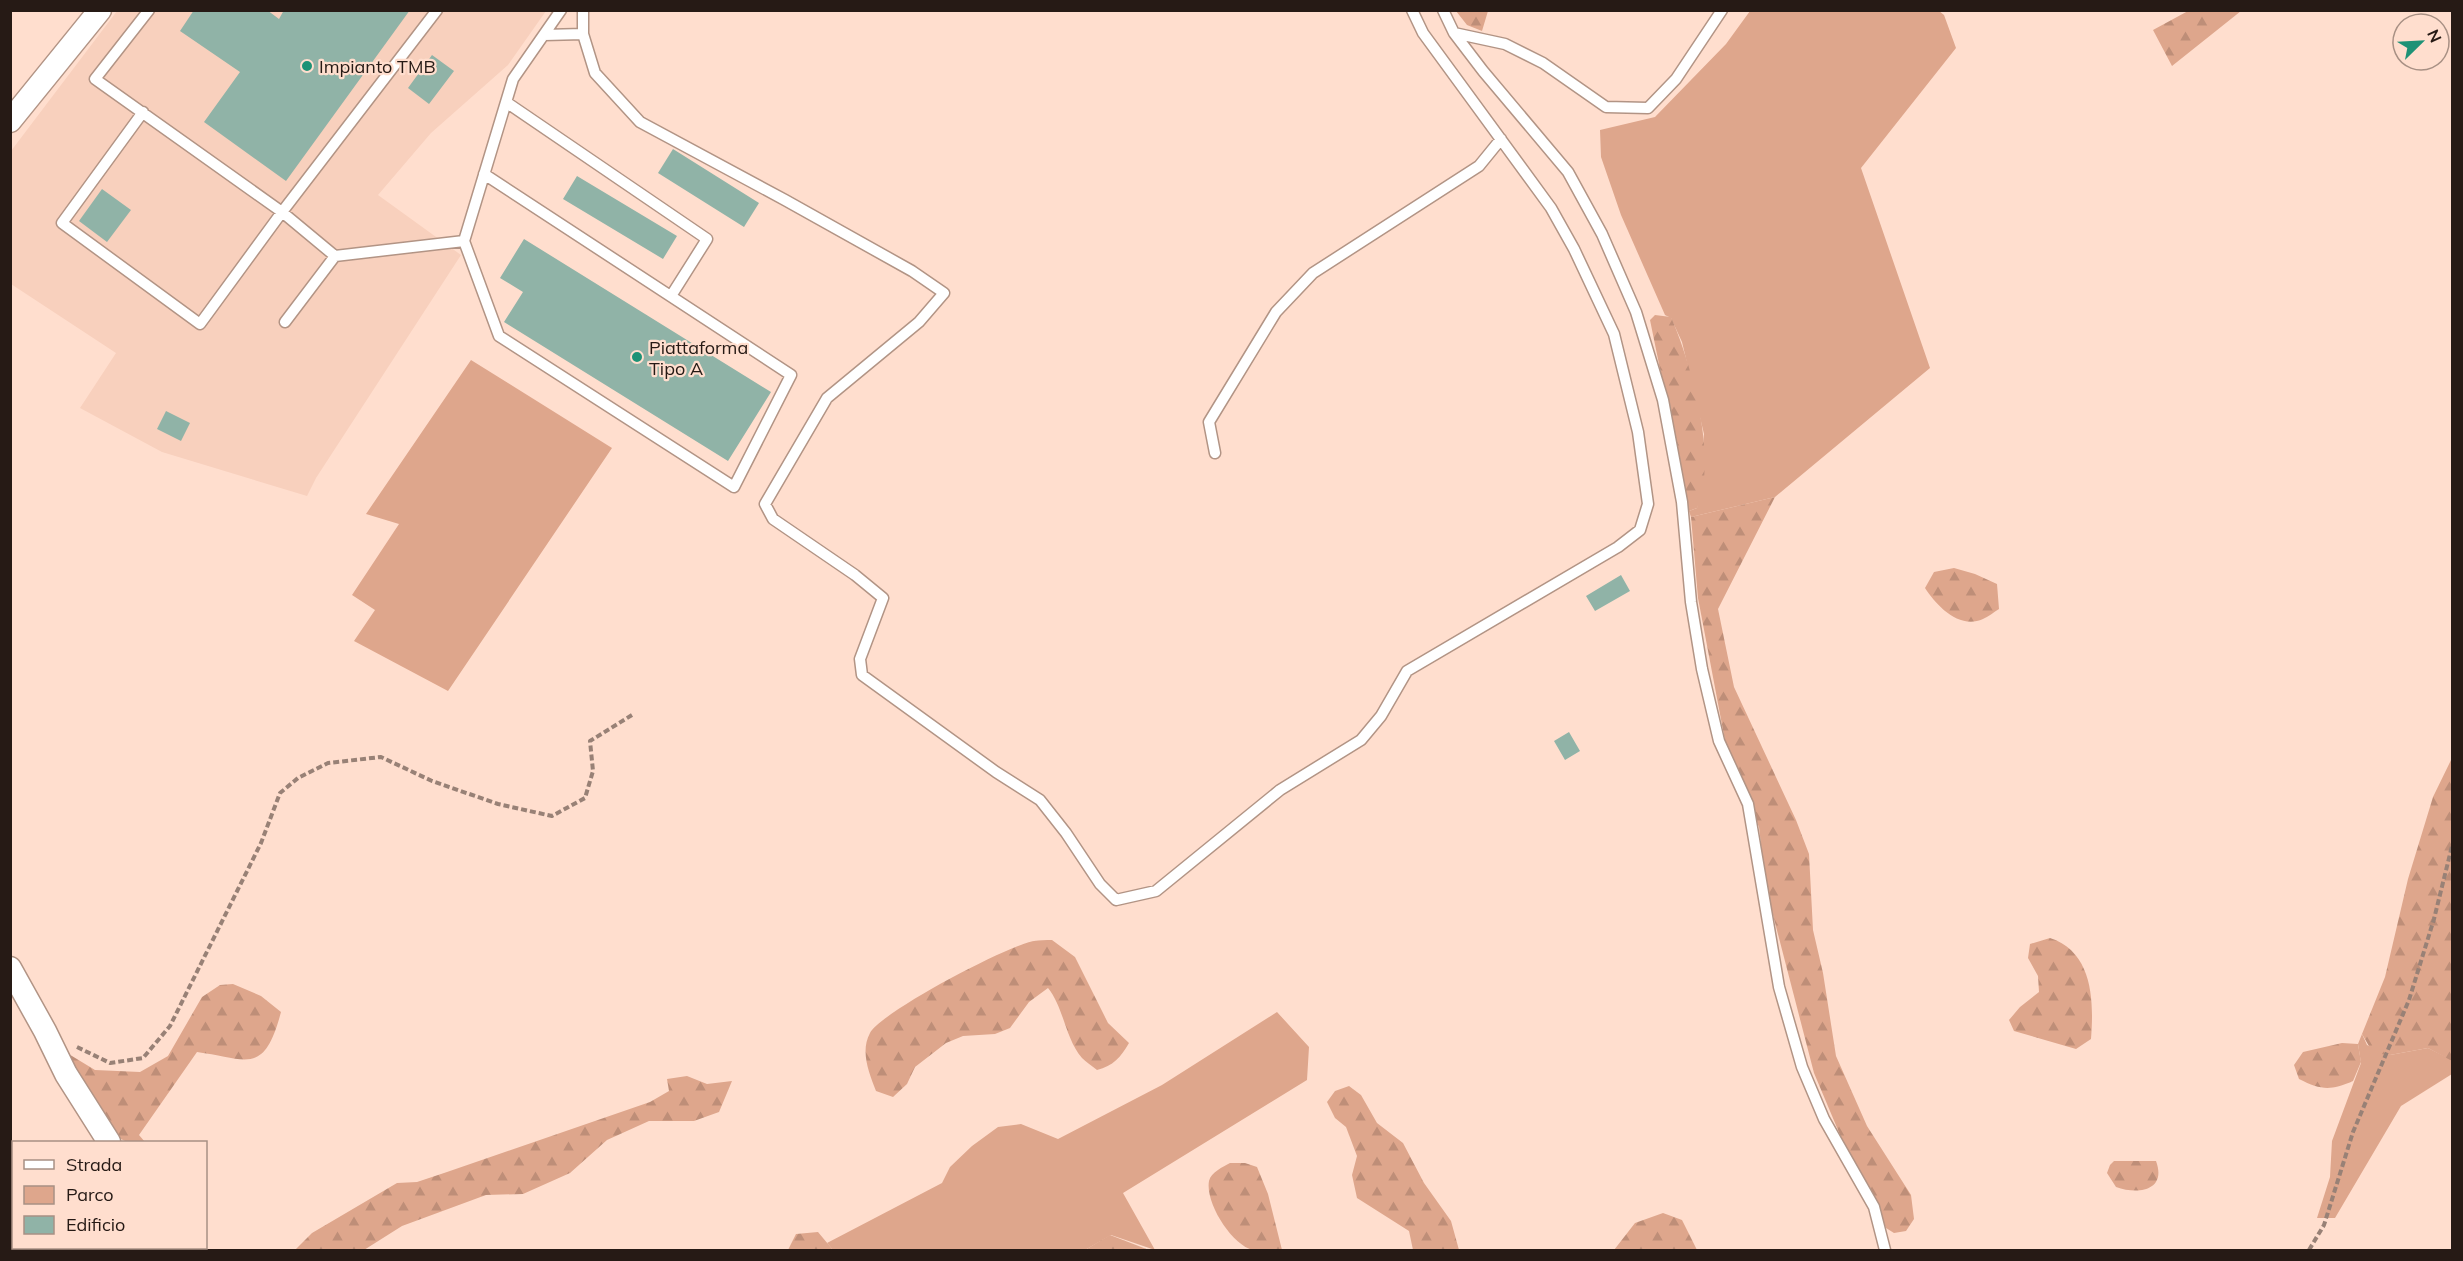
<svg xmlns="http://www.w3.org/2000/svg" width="2463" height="1261" font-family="Mulish,sans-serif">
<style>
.built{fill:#f8d0bd}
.green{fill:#dea68c}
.forest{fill:url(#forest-firs)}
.building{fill:#90b3a7}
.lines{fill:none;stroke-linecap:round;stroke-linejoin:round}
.lane-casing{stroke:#b29485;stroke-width:13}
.street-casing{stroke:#b29485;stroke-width:25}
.path{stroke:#988176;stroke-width:4;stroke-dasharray:6 3;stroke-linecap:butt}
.lane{stroke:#fff;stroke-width:10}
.street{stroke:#fff;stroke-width:22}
.poi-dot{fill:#1e9276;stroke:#ffdece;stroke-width:2}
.labels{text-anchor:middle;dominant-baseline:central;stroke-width:4.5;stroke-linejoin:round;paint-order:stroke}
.poi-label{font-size:18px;fill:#261a15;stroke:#ffdece;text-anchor:start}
</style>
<defs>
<pattern id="forest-firs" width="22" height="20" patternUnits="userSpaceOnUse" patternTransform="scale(1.5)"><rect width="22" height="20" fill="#dea68c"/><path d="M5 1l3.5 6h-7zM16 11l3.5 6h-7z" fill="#be8e78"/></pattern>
</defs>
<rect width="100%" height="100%" fill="#ffdece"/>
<!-- built -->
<path class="built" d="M117,11H546L508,65L431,133L378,195L461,255L316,478L307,496L162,452L80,408L116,353L11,284V151Z"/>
<!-- green -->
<path class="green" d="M1750,11H1939L1944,15L1956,48L1861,168L1930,368L1775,497L1691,517L1689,511L1697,508L1704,434L1682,342L1671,318L1665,315L1621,215L1601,157L1600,130L1655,117L1726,44Z
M471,360L612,448L448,691L354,641L375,610L352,595L399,524L366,514Z
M1277,1012L1309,1047L1307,1080L1123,1193L1155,1250L1111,1235L1085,1250H833L827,1243L942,1183L950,1167L972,1146L998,1127L1021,1124L1058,1139L1162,1085Z
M2362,1034L2367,1045L2390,1055L2428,1048L2452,1060V1074L2401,1106L2335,1218H2317L2330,1177L2332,1141L2361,1063L2358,1044Z"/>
<!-- forest -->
<path class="forest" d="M1456,11H1488L1482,31L1467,25Z
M2188,11H2241L2172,66L2153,30Z
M1655,315L1671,317C1692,366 1718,458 1697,508L1689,511L1650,320Z
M1775,497L1718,609L1734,687L1796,820L1809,854L1813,930L1823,973L1836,1056L1867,1126L1911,1195L1914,1219L1906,1231L1894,1233L1886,1228L1874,1200L1843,1142L1814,1073L1766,888L1759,827L1727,751L1698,598L1691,517Z
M1954,568L1975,574L1997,584L1999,609C1994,612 1988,617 1983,619C1959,630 1936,605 1925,588L1934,572Z
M2452,758V1061L2428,1048L2390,1055L2373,1053L2362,1034L2385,977L2408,879L2433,797Z
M2050,938C2093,952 2094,1001 2091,1039L2076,1049L2014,1031L2009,1020L2020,1007L2039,992L2038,976L2028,958L2030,944Z
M1052,940L1075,957L1108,1023L1129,1043C1121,1057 1113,1066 1097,1070C1092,1066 1086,1062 1082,1058C1065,1038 1064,1008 1048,988L1029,1002L1010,1028L995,1034L963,1036L946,1043L915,1067L907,1084L893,1097L876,1091C869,1073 860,1051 870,1033C881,1012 1008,945 1034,941C1039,940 1046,940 1052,940Z
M233,984L261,996L281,1012C264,1076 248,1059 197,1052L139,1135L145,1142H127L119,1138L67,1053L95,1070L140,1072L168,1056L202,997L220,985Z
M2342,1043L2358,1044L2361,1062L2353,1081C2330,1091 2321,1090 2299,1079L2294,1065L2303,1052Z
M687,1076L707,1084L732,1081L719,1112L694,1121H649L607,1140L570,1173L523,1194L486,1195L402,1226L364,1250H295L312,1233L397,1183L417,1182L447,1172L650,1102L669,1091L667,1079Z
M1349,1086L1361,1095L1377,1123L1403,1143L1424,1183L1451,1221L1459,1250H1413L1409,1231L1357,1198L1352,1175L1357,1156L1346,1127L1335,1118L1327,1102L1335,1091Z
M2114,1161H2156C2167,1191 2138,1195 2116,1187L2107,1173L2110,1165Z
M1230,1163H1245L1257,1167L1268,1194L1282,1250C1273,1251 1261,1253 1253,1250C1232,1245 1205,1203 1209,1181C1211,1172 1223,1167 1230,1163Z
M1663,1213L1682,1220L1697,1250H1614L1635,1223Z
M818,1232L833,1250H788L796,1234Z
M1110,1235L1149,1250H1151H1085Z"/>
<!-- building -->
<path class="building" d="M194,10H267L279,19L284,10H410L286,181L204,122L240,72L180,31Z
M432,55L454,71L429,104L408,88Z
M673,149L759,203L744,227L658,173Z
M577,176L677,236L663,259L563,199Z
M102,189L131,210L107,242L79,221Z
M524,239L771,392L728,461L504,322L523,292L500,278Z
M166,411L190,423L181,441L157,429Z
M1621,575L1630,591L1595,611L1586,596Z
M1569,732L1580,751L1565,760L1554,741Z"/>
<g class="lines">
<!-- lane casing -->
<g class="lane-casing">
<path id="lane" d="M149,10L95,79L282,212L335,256L464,241
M583,10V34L595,73L640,122L785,200L912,271L944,293L919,322L827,398L765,504L773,519L855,575L883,598L860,659L862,675L996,772L1040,800L1066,833L1100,884L1116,900L1156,891L1280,790L1361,740L1381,716L1407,671L1618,547L1640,530L1648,504L1638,432L1614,334L1574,249L1551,208L1423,33L1412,10
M1443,10L1454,33L1483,71L1568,172L1602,234L1636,312L1663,400L1682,502L1691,602L1702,669L1719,741L1748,804L1779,987L1802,1067L1824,1119L1874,1207L1885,1250
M1454,33L1505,44L1543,63L1606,107L1648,108L1676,79L1722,10
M544,35L583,34
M506,102L707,239L671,296
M143,112L62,223L200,324L282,212L437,10
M484,174L791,375L734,487L499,336L464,241L513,79L561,10
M285,322L335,256
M1215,453L1209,422L1276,312L1313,273L1479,166L1501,139
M145,1250L146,1248"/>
</g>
<!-- street casing -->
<g class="street-casing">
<path id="street" d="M10,121L100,10
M10,968L45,1031L66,1074L109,1142
M175,1248L177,1250"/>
</g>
<!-- path -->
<path class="path" d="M77,1047L110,1063L143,1058L170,1026L261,843L280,793L298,778L328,763L381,757L432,781L498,804L552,816L585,798L593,771L590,741L632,715
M2309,1250L2324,1225L2353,1132L2409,1000L2434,919L2452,846"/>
<!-- lane -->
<use href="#lane" class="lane"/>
<!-- street -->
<use href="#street" class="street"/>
</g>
<!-- markers -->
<g class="poi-dot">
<circle cx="307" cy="66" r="6"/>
<circle cx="637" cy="357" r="6"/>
</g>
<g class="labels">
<!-- poi labels -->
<g class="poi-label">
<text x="319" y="66">Impianto TMB</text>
<text x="649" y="347">Piattaforma<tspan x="649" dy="21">Tipo A</tspan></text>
</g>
</g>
<!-- border -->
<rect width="2463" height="1261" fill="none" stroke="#261a15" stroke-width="24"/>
<!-- legend -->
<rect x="12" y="1141" width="195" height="108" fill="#ffdece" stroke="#a89084" stroke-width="1.5"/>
<rect x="24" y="1160" width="30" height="9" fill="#ffffff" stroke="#a89084" stroke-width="1.5"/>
<text x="66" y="1171" font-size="18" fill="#261a15">Strada</text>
<rect x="24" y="1186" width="30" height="18" fill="#dea68c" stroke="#a89084" stroke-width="1.5"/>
<text x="66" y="1201" font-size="18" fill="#261a15">Parco</text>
<rect x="24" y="1216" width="30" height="18" fill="#90b3a7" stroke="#a89084" stroke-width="1.5"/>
<text x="66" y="1231" font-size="18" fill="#261a15">Edificio</text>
<!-- north arrow -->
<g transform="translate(2421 42) rotate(66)"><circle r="28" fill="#ffdece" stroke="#a89084" stroke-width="1.5"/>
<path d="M0-4.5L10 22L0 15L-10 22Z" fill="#1e9276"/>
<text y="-9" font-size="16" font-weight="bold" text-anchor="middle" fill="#261a15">N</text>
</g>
</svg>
